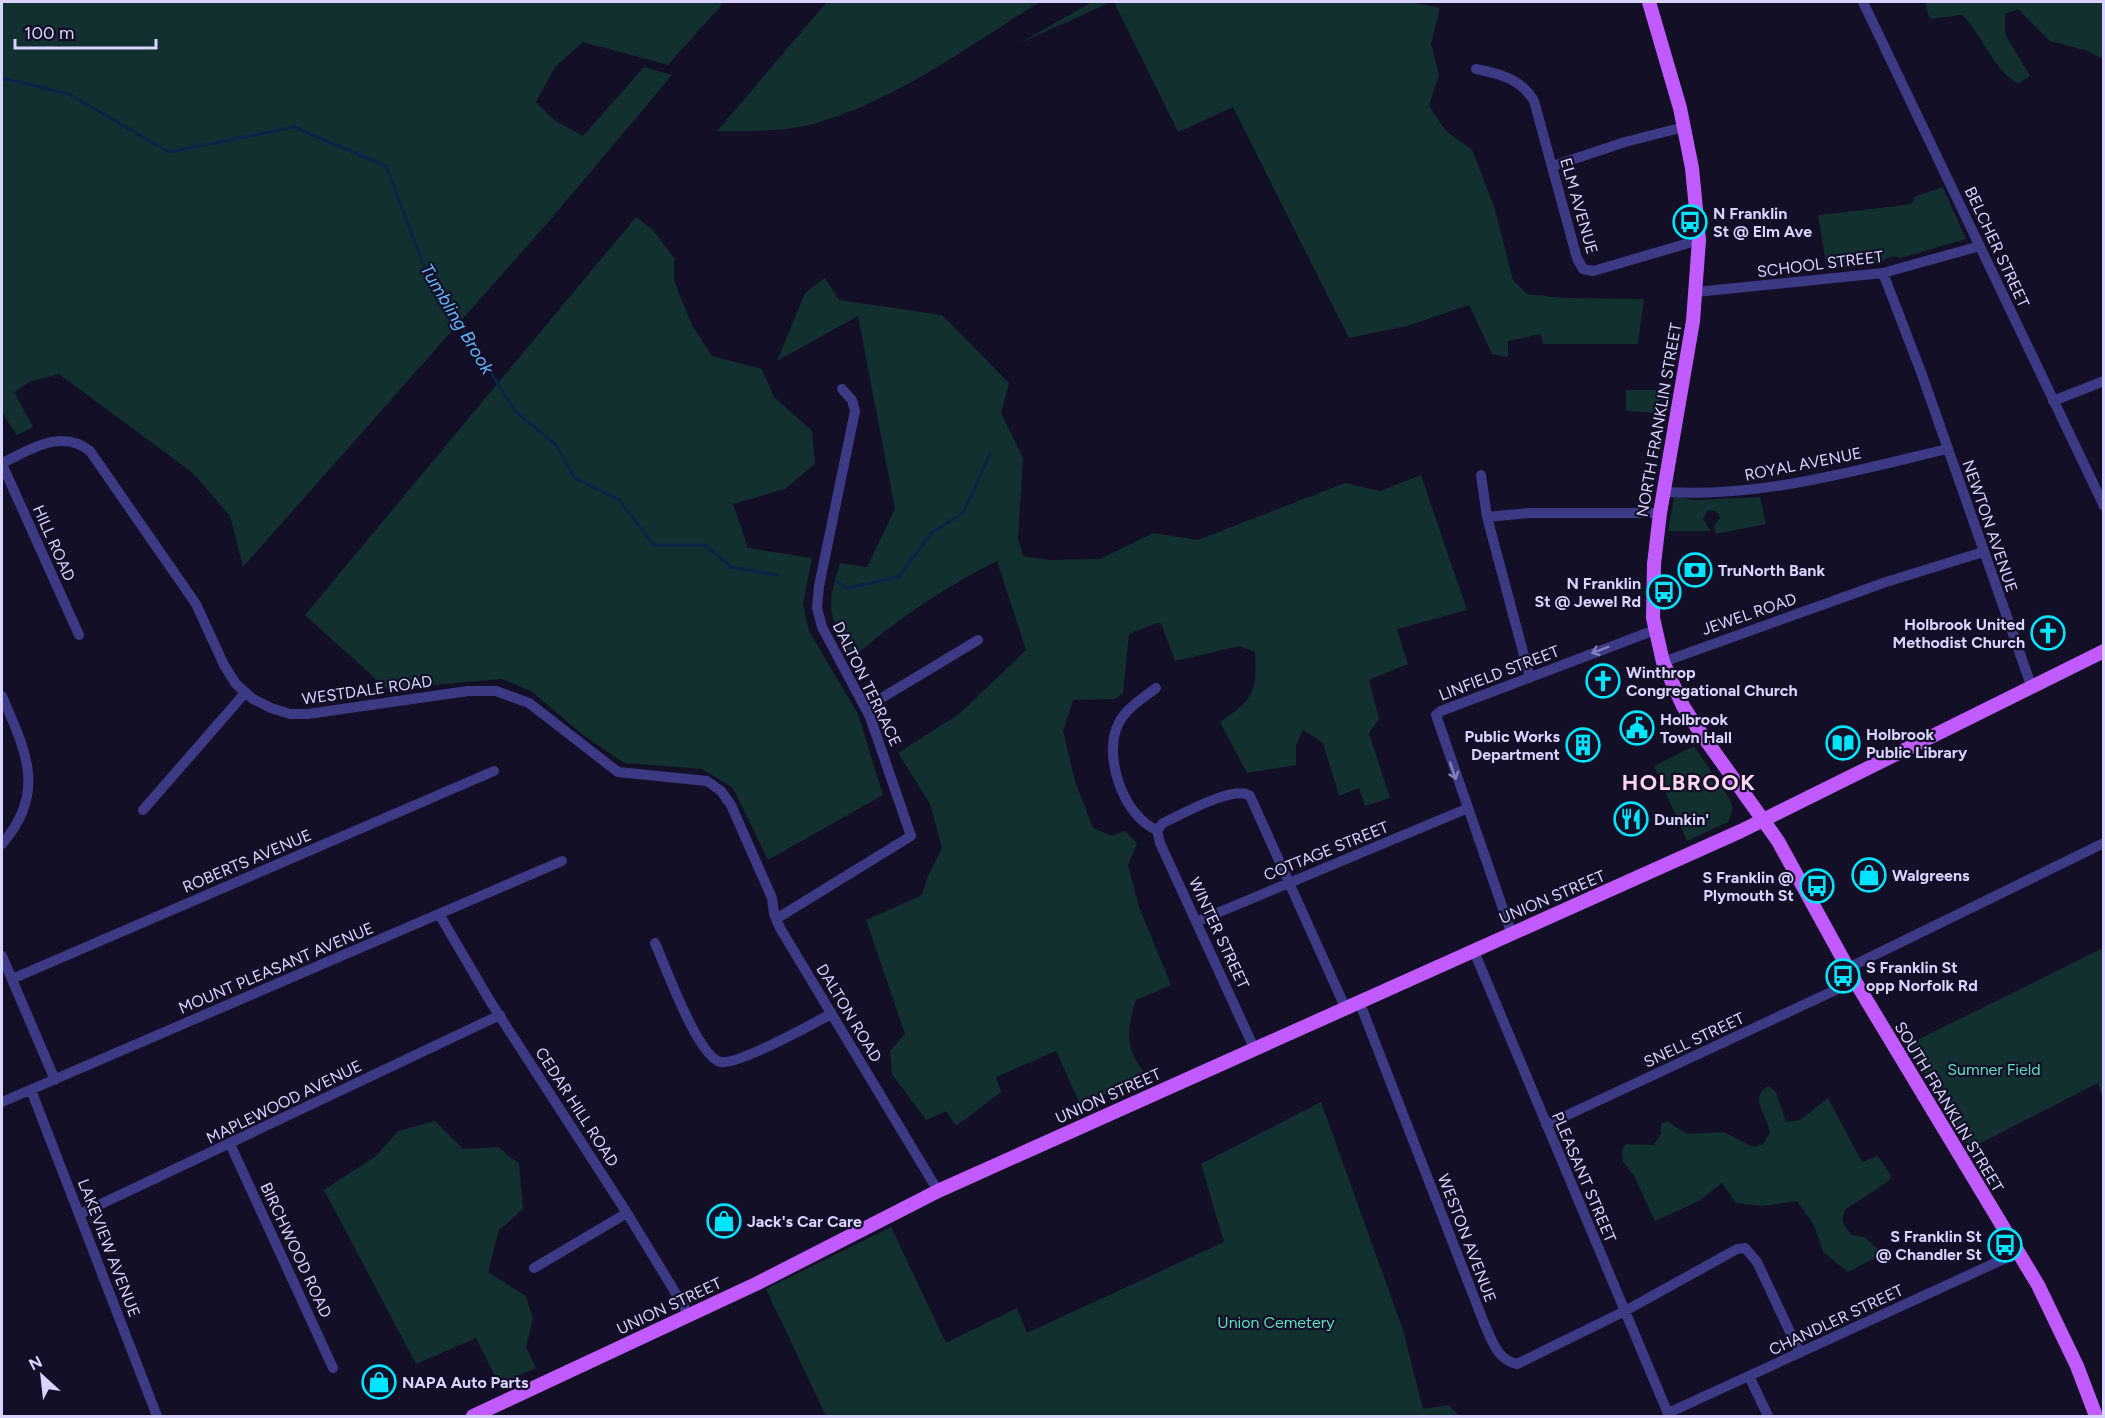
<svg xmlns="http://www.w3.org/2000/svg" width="2105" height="1418" font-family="Figtree,sans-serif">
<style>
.green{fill:#12302f}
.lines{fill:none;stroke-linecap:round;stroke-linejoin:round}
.stream{stroke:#0c2248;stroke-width:3}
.minor{stroke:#3d3a85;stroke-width:10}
.major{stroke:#c25bff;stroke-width:14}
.oneway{stroke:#837fbc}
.labels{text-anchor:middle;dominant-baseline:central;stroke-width:4.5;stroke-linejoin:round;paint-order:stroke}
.street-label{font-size:16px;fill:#d9d4ff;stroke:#130f26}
.poi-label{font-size:16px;font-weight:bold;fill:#d9d4ff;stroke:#130f26;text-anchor:start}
.park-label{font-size:16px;fill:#5fe0c0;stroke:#130f26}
.water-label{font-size:18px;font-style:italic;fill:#62b6ff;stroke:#130f26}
.district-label{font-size:22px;font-weight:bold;letter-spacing:1.5px;fill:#ffd6f0;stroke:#130f26}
</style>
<rect width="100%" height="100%" fill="#130f26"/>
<!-- green -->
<path class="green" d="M2,2H724L668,65L583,42L555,67L536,102L554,120L583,136L644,67L672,75L551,219L243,567L230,516L193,473L59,374L29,382L14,392L33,427L17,435L2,413Z
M827,2H1040C968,46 896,101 813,124C783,132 749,131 717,131Z
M1092,2H1111L1018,44Z
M1114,2H1411L1440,8L1431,44L1439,75L1429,106L1445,130L1472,150L1495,209L1513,280L1527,294L1563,298L1644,299L1638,344H1543L1541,334L1508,341V357L1492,354L1469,305L1407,326L1349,338L1233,107L1178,132Z
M1929,2H2103V59L2085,50L2050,41L2018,9L2005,14V34L2030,76L2018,84C1991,67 1984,37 1962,15L1930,19L1925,4Z
M1943,187L1966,239L1901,258L1892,256L1879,263L1827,270L1818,215L1906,205L1913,202L1914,197Z
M636,217L653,230L674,258V281L692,325L712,356L762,369L774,397L812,431L815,464L785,489L733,504L748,548L812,558L803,604L809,631L858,714L883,795L768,860L733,788L702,769L624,763L583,735L531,691L502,679L387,689L305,615Z
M825,278L839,300L942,315L1009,383L1001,413L1023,458L1018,538L1023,556L1050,560L1100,559L1153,533L1198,540L1345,483L1380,491L1421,475L1467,610L1397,629L1408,664L1369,680L1379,719L1369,733L1390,798L1365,806L1359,788L1339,796L1323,743L1303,730L1296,745V765L1247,773L1220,722C1254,698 1257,694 1255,652L1240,646L1175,661L1161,623H1157L1129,634L1123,693L1115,699L1073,700L1063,731L1075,781L1093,828L1112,836L1125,831L1137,843L1128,865L1139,907L1171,985L1136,1000C1126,1033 1125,1051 1148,1077L1080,1104L1056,1051L996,1077L1001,1092L956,1126L946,1111L926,1120L892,1074L890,1051L905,1034L866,920L922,895L928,876L942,848L930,804L898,753L959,714L1026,650L997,561C945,587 896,620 852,658C829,613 825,613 840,563L867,567L895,509L858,316L777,361L805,293Z
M1626,390H1661L1658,413L1626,411Z
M1674,497L1696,500L1760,497L1766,524L1716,534L1714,526L1720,518L1718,513L1712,510L1707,511L1703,519L1711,531H1668Z
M1694,746L1729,798L1733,808L1728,822L1687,841L1654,766Z
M2103,948V1100L2098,1083L1969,1149L1907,1045Z
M1769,1086L1776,1092L1786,1122L1800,1120L1828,1098L1862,1162L1878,1156L1890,1174L1891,1178L1886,1183L1846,1209C1839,1221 1844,1226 1852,1235L1864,1237L1879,1250L1877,1257L1848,1272L1823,1252L1814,1225L1797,1201L1762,1206L1736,1203L1722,1183L1699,1201L1655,1221L1633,1174L1623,1162L1622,1150L1625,1144L1654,1145L1661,1133V1124L1667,1121L1687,1134L1723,1132L1754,1147L1763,1144L1770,1133C1768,1116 1747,1097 1769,1086Z
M1321,1102L1403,1330L1423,1409L1448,1405L1460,1416H826L766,1289L891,1227L946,1343L1017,1308L1027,1333L1224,1242L1201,1164Z
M435,1121L463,1149L498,1147L519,1164L523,1209L499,1230L488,1272L526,1296L533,1319L526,1347L536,1368L499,1384L476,1338L416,1364L324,1190L376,1156L398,1131Z"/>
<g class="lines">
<!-- stream -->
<path class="stream" d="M2,78L69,94L169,152L294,127L386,166L424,266L515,411L556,445L575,478L619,500L654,545H705L731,567L777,575
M838,582L847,588L899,577L931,533L963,513L991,452"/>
<!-- minor -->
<path class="minor" d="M1863,2L2104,506
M1476,69C1501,74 1521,79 1534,101L1577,258L1583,269L1593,271L1607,267L1699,240
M1553,166L1625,142L1684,127
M1883,273L1921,372L2032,688
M1696,292L1883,273L1980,246
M2053,401L2104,381
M2,463C30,450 61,428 90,451L196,604L224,665L236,684L253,699L271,708L290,714H308L468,691H496L529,703L618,772L707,781L721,791L731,805L772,898L774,914L780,928L938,1191
M2,464L79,635
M1481,475L1487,517L1530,678
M1664,492C1760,498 1854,471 1947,449
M1487,517L1528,513H1660
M1663,662L1886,582L1983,552
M1156,688C1142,699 1124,709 1117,727C1104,759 1124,817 1157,830
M2,696C26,752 47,792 2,844
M865,708L978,640
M143,810L245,693
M1157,830L1163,823C1181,815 1235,784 1250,796L1345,1007
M1157,830L1160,843L1254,1048
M439,914L490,1001L627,1213L689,1315
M776,919L911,836L870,717L822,627L817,608L819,586L855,411L852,400L842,389
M1198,921L1466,809
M1511,932L1436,715L1441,711L1655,630
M655,943C665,965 698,1058 721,1062C739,1065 812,1024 831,1014
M1473,949L1669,1416
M2,956L55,1080
M1848,968L2104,843
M12,979L494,771
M1359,1001L1484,1323C1492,1340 1497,1360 1517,1364L1625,1311L1737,1249L1745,1248L1757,1262L1800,1353
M31,1090L157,1416
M2,1102L562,861
M1546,1125L1855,981
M230,1144L333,1368
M80,1214L500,1015
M534,1268L627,1213
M1749,1376L1768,1416
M1668,1413L2017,1253"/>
<!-- major -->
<path class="major" d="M1649,2L1680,108L1692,168L1699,240L1693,321L1660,513L1654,564L1653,618L1663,662L1683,706L1698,729L1778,841L1855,981L2038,1285L2077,1366L2096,1416
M473,1416L758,1283L938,1191L1741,831L2104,651"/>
</g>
<!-- one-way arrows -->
<defs><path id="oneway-shaft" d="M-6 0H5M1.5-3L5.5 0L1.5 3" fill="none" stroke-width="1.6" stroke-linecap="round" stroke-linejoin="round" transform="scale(1.5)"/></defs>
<g class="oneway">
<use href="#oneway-shaft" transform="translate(1600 650) rotate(160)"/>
<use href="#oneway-shaft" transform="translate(1453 771) rotate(71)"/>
</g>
<!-- icons -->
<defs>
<g id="bus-ring" transform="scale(1.725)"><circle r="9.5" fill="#130f26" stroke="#00e5ff" stroke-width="1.5"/><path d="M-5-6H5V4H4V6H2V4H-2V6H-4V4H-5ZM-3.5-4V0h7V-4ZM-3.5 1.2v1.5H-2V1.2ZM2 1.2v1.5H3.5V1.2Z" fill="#00e5ff"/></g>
<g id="bank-ring" transform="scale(1.725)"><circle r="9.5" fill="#130f26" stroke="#00e5ff" stroke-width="1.5"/><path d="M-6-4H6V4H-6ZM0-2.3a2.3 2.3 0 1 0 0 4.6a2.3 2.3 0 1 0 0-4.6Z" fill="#00e5ff"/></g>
<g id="church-ring" transform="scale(1.725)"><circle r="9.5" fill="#130f26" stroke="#00e5ff" stroke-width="1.5"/><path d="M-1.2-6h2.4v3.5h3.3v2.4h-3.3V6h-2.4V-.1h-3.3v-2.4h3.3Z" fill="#00e5ff"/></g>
<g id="civic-ring" transform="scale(1.725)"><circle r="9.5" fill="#130f26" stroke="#00e5ff" stroke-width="1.5"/><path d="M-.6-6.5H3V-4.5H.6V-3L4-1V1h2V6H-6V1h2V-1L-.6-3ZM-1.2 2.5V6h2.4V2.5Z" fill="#00e5ff"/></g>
<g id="library-ring" transform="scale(1.725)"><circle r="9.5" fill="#130f26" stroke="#00e5ff" stroke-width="1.5"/><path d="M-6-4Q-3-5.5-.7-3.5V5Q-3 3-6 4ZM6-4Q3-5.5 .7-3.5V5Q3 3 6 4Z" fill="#00e5ff"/></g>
<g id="building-ring" transform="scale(1.725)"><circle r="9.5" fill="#130f26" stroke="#00e5ff" stroke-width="1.5"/><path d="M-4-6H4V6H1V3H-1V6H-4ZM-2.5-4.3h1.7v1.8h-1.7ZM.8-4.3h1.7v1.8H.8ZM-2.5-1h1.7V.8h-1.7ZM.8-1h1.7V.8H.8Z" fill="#00e5ff"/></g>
<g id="restaurant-ring" transform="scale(1.725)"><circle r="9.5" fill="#130f26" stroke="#00e5ff" stroke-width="1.5"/><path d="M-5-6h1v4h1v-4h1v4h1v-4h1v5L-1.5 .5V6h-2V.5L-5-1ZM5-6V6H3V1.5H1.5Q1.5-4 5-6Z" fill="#00e5ff"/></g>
<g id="shop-ring" transform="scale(1.725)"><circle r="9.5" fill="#130f26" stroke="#00e5ff" stroke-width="1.5"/><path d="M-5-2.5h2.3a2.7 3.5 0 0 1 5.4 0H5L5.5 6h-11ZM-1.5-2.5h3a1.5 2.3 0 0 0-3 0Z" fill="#00e5ff"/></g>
</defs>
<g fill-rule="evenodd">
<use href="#bus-ring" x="1690" y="222"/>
<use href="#bank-ring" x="1695" y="570"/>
<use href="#bus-ring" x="1664" y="592"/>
<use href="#church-ring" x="2048" y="633"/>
<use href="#church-ring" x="1603" y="681"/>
<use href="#civic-ring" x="1637" y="728"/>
<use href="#library-ring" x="1843" y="743"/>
<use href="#building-ring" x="1583" y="745"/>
<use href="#restaurant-ring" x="1631" y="819"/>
<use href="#shop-ring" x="1869" y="875"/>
<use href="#bus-ring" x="1817" y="886"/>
<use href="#bus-ring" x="1843" y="976"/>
<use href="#shop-ring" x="724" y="1221"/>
<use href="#bus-ring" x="2005" y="1245"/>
<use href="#shop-ring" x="379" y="1382"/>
</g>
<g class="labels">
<!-- street labels -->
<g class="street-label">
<text transform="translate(1579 206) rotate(74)">ELM AVENUE</text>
<text transform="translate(1997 247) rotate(65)">BELCHER STREET</text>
<text transform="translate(1820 264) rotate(-7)">SCHOOL STREET</text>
<text transform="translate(1659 420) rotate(-80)">NORTH FRANKLIN STREET</text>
<text transform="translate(1803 464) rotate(-11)">ROYAL AVENUE</text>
<text transform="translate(1990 526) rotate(71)">NEWTON AVENUE</text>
<text transform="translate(54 543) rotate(66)">HILL ROAD</text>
<text transform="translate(1749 614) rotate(-19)">JEWEL ROAD</text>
<text transform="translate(1499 673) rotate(-21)">LINFIELD STREET</text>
<text transform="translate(867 684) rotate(64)">DALTON TERRACE</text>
<text transform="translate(367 690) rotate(-8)">WESTDALE ROAD</text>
<text transform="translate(1326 851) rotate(-22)">COTTAGE STREET</text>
<text transform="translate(247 861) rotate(-23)">ROBERTS AVENUE</text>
<text transform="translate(1552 897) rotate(-23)">UNION STREET</text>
<text transform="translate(1219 933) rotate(65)">WINTER STREET</text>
<text transform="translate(276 968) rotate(-23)">MOUNT PLEASANT AVENUE</text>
<text transform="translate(849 1013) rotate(59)">DALTON ROAD</text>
<text transform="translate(1694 1040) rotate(-25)">SNELL STREET</text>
<text transform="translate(1108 1096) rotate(-24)">UNION STREET</text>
<text transform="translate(284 1102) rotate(-26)">MAPLEWOOD AVENUE</text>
<text transform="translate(577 1107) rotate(57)">CEDAR HILL ROAD</text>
<text transform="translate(1949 1107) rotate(59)">SOUTH FRANKLIN STREET</text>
<text transform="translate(1584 1177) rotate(67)">PLEASANT STREET</text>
<text transform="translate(1467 1238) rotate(69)">WESTON AVENUE</text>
<text transform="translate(109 1248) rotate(69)">LAKEVIEW AVENUE</text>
<text transform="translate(296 1250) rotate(65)">BIRCHWOOD ROAD</text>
<text transform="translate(669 1306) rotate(-25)">UNION STREET</text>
<text transform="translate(1836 1320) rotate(-25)">CHANDLER STREET</text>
</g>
<!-- poi labels -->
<g class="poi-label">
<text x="1713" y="213">N Franklin<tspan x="1713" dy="18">St @ Elm Ave</tspan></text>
<text x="1718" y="570">TruNorth Bank</text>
<text x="1641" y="583" text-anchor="end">N Franklin<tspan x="1641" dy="18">St @ Jewel Rd</tspan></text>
<text x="2025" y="624" text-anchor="end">Holbrook United<tspan x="2025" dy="18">Methodist Church</tspan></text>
<text x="1626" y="672">Winthrop<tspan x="1626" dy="18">Congregational Church</tspan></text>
<text x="1660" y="719">Holbrook<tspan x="1660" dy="18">Town Hall</tspan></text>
<text x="1866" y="734">Holbrook<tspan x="1866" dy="18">Public Library</tspan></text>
<text x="1560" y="736" text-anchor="end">Public Works<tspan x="1560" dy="18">Department</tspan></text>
<text x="1654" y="819">Dunkin'</text>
<text x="1892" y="875">Walgreens</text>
<text x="1794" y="877" text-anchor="end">S Franklin @<tspan x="1794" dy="18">Plymouth St</tspan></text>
<text x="1866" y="967">S Franklin St<tspan x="1866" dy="18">opp Norfolk Rd</tspan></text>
<text x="747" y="1221">Jack's Car Care</text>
<text x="1982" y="1236" text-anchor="end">S Franklin St<tspan x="1982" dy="18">@ Chandler St</tspan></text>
<text x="402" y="1382">NAPA Auto Parts</text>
</g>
<!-- park labels -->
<g class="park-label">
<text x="1994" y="1069">Sumner Field</text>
<text x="1276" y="1322">Union Cemetery</text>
</g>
<!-- water labels -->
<g class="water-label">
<text transform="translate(457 319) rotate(59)">Tumbling Brook</text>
</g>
<!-- district labels -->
<g class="district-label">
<text x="1689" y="782">HOLBROOK</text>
</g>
</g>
<!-- border -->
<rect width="2105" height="1418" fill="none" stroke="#d9d4ff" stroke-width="6"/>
<!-- north arrow -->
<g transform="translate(42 1376) rotate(333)" stroke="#130f26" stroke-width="4.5" paint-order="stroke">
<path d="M0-4.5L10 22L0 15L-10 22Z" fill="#d9d4ff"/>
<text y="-9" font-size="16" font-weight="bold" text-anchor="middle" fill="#d9d4ff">N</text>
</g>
<!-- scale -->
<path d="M15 39v9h141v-9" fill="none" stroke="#d9d4ff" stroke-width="3"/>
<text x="24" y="39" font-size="18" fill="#d9d4ff" stroke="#130f26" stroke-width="4.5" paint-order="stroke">100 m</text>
</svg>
